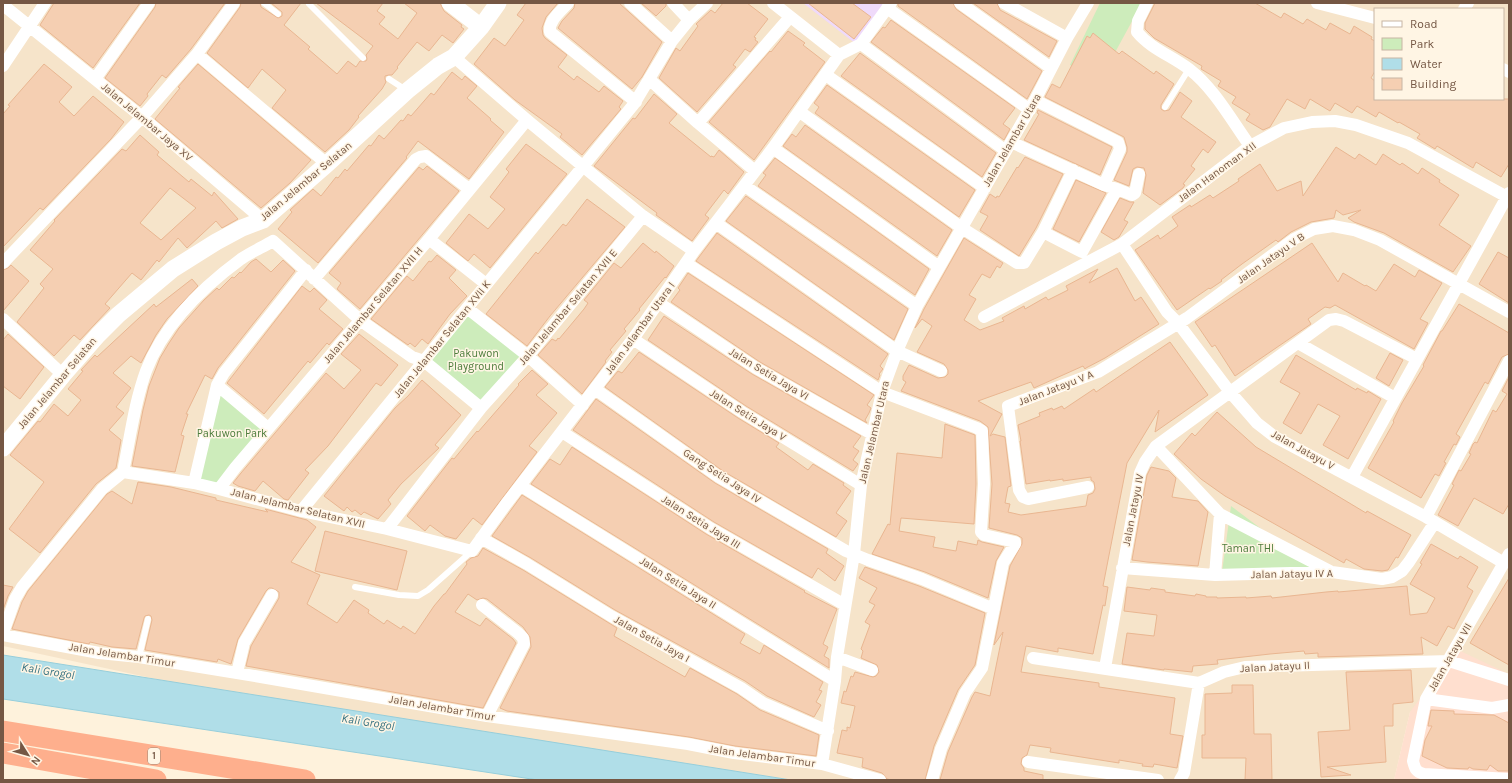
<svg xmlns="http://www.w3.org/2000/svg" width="1512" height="783" font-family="Karla,sans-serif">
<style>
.residential{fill:#f6e4ca;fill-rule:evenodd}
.commercial{fill:#ffdfcf}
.education{fill:#efdafa}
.green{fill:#cdecbb}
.water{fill:#b0dee8;stroke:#96cedb}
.building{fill:#f5cfb2;stroke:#e9b691;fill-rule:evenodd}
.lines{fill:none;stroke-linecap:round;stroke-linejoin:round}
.lane{stroke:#fff;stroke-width:6}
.street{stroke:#fff;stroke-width:12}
.secondary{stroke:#fff;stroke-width:17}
.highway{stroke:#feaf8d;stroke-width:21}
.labels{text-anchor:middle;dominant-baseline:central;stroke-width:3;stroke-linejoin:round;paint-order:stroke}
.shield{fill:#fff5e4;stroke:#9e8674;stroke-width:1}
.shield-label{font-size:10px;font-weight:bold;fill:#755744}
.street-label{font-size:11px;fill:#755744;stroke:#fff5e4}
.park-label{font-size:11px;fill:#4c7c3b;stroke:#fff5e4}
.water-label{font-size:12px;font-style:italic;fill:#397483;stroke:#fff5e4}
</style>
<rect width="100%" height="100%" fill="#fef2dc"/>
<!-- residential -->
<path class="residential" d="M3,3H1509V674L1410,712L1394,780H793L225,694L3,646ZM1375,9H1503V99H1375Z"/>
<!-- commercial -->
<path class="commercial" d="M1456,649L1509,674V780H1394L1410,712Z"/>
<!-- education -->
<path class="education" d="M803,3H888L856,44Z"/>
<!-- green -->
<path class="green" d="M1100,3H1142L1100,80L1070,65Z
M467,308L528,356L481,408L424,361Z
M218,389L265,430L217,487L193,483Z
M1231,506L1312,567L1222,572Z"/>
<!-- water -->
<path class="water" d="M3,655L791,780H538L3,699Z"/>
<!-- building -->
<path class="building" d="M54,3H140L93,68L40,25Z
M156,3H225L191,49L166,78L162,75L147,94L148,96L140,106L105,78L155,7Z
M241,3H260L261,7L278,18L282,16V12L271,3H301L284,25L310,47L308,49L337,74L348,61L356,67L360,61H366L367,59L366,55L373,46L316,3H383L377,11L385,17L379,24L398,39L417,13L404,3H440L444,11L462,25L461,27L464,29L453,43L442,35L429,51L417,42L397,67L398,68L392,75H389L385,76V79L386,82L382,89L358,116L359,117L349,130L325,152L272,108L286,90L262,69L248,88L207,53L240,7Z
M526,3H558L546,17L542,28L543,35L545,38L567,55L558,67L574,80L577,76L599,92L604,86L623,101L619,107L621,109L582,155L560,137L562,134L515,100L474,64L494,38L505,46L524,20L517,15Z
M575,3H619L662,42L642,77L632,89L558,28L562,21L574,8Z
M641,3H666V6L656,16Z
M723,3H747L768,19L754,37L756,38L755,40L758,42L750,52L745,49L733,65L736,67L697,112L659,78L676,48L680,51L698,26L696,24L711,10L715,13Z
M808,3H852L871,17L854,39Z
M898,3H953L956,9L1042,71L1027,99L898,6Z
M973,3H997L1000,10L1057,41L1049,57Z
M1155,3H1255L1281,18L1284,13L1303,24L1307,19L1326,30L1330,23L1350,34L1354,26L1372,37L1371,39L1375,41V71L1371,78L1375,81V99H1509V164L1501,177L1476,162L1473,168L1437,146L1435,149L1417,138L1420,134L1399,122L1398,123L1379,112L1376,117L1357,106L1352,113L1335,103L1330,111L1310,99L1305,109L1287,99L1270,127L1263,130L1246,120L1250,114L1232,103L1236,97L1218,86L1221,81L1201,69L1202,66L1154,38L1145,29V23Z
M891,20L1015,108L1003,124L1010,129L1004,140L871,42L883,27L885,28Z
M788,31L805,43L803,45L825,62L754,160L709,122L770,51L771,52Z
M1093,33L1119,54L1122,51L1154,74L1156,71L1174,84L1161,105V109L1164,111L1169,110L1180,92L1192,101L1181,117L1216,142L1208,153L1203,149L1191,166L1195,169L1183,184L1185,185L1183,188L1160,205L1143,193L1146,175L1144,168L1137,167L1133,169L1129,186L1114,180L1127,152V147L1124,137L1045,97L1052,84L1060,88L1087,36L1090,38Z
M860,53L996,153L982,177L841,76Z
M44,64L72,87L59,102L74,116L93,96L124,122L111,139L43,210L40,208L3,247V114L10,106L8,105Z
M198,64L311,160L290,183L261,208L155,119L180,88L178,87Z
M452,72L462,80L465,76L477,86L467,98L491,119L490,120L504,132L469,179L418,141L406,157L407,158L318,263L278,229L292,212L290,210L313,189L321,196L336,177L338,178L345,169L347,171L369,145L371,146L379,135L384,139L401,120L403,121L408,114L411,116L431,93L434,95Z
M827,85L975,190L959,217L815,113L819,107L814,103Z
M654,94L677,114L669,123L711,157V156L714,157L719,150L744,172L728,194L724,190L705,215L709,218L692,241L656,215L657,213L594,166L633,118L635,119Z
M1038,110L1112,147L1100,175L1024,140L1039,114L1037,113Z
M805,125L952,230L937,256L783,146L792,134L796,137Z
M140,135L159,152L157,155L189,182L191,179L212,196L214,192L238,219L222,228L216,221L187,248L178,238L159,262L157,260L141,280L132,273L105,304L110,308L80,340L74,335L54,356L17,322L44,288L40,284L53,269L30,250L55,221L54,220L122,149L126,151ZM170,188L196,208L161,240L140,223Z
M526,144L567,174L490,268L474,254L468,261L446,243L469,214L488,229L505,209L490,197L509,172L506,169Z
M1336,147L1355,159L1359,154L1376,165L1383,154L1400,165L1402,163L1418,174L1422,168L1440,180L1439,182L1459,195L1439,225L1471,246L1453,272L1384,233L1354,222L1348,218L1361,210L1343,215L1336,210L1334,218L1311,222L1291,232L1278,242L1276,240L1242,264L1221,280L1222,281L1210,289L1209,288L1177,310L1135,250L1158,235L1160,239L1178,226L1172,217L1190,205L1191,207L1210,195L1213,198L1239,181L1238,179L1260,164L1277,191L1301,181L1303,196Z
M1025,157L1063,174L1036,228L1019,256L980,230L988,216L980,212L990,194L996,198L997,196L999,197L1017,167L1018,168Z
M775,158L929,269L915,295L758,186L766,175L763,173Z
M427,166L459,191L360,309L337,289L341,283L329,273L419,167L423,170Z
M1076,180L1106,193L1079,242L1053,229Z
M746,196L908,309L894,340L726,221Z
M1120,198L1130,202H1134L1124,220L1128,222L1119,237L1114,240L1101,232Z
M587,199L625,227L550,316L527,346L486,314L536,252L538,254L563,224L566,226Z
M717,233L888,354L880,366L883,369L879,374L880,375L878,380L696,261Z
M964,238L1003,263L1000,268L997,266L990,278L982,274L969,295L976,299L964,320L980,330L1004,321L1002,318L1024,306L1025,309L1046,297L1048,300L1068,290L1066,286L1098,269L1089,283L1117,268L1135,301L1141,297L1159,324L1105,358L1086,368L1085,369L1083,366L1034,388L1031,382L978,401L1002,414L990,436L993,434L1005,437L1011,486L1008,487L1005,503L1010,504L1008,512L1021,515L1086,506L1088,495L1093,493L1095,489L1094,482L1091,480V477L1063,481V479L1050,481V480L1026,484L1020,441H1021L1018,425L1040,416L1039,413L1052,408L1053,410L1062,406L1064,409L1094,389L1096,392L1170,342L1208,395L1155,432L1159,410L1127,463L1103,586L1108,587L1105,606L1103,605L1093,654L1058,648V652L1026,646L1021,672L1099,683V687L1175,698L1170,734L1183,736L1177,768L1154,764L1153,767L1142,766L1143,764L1119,760V763L1050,752L1051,748L1030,745L1027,755L1022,758L1021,764L1024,768V771L1043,775V780H940L948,752L972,697L975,692L990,696L1003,632L994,645L1010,566L1022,544V538L1017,535L989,528L992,484L988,427L980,421L901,391L906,382L903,380V376L909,365L938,378L945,377L948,374V370L944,364L917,352L932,326L922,319L915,328L924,309Z
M643,243L655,253L656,251L674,266L666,278L665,277L639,309L640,310L624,329L626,331L610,350L612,352L605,361L606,362L582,394L538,355L552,339L556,341L558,338L559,339L584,309L588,303L584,300L614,263L621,268Z
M1312,243L1338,282L1343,273L1365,286L1366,285L1376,291L1394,264L1415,277L1419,270L1442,283L1420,319L1428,323L1414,349L1335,305L1330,308L1325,307L1308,319L1311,324L1235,376L1215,345L1212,347L1195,322Z
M1498,252L1509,258V303L1479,284Z
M437,255L456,270L449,278L467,296L450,314L428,344L422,339L415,347L410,343L408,345L371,319L407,276L413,281L429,261L431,262Z
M256,259L271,272L283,260L295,271L218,368L212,379L205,375L186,414H188L181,435L184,436L175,472L132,466L143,410L149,386L160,358L169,343L179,328L204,300L217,288L219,290L232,277L234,278L240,272L241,273L251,262Z
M11,265L29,281L3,311V270L8,268Z
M688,273L874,395L867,405L871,408L869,413L865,420L867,423L760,362L671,302L680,290L678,288Z
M192,279L198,286L167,319L156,335L141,363L131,356L113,373L131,388L116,407L124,413L109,430L121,440L116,468L96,484L40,553L9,529L44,482L10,455L38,421L40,422L54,404L68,416L81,400L68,389L83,371L81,370L95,355L97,357L154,304L156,307Z
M302,286L310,292L314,288L327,300L319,309L343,329L329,345L327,343L310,363L308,361L264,414L227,383Z
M1459,304L1509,333V354L1502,357L1488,384L1485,382L1456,434L1460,437L1456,445L1454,444L1444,462L1446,463L1439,476L1435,474L1421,498L1368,468L1394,422L1393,421L1402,403L1424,366L1423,365L1441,331H1442Z
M664,316L752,374L861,436L853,447L859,451L853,460L858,464L853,471L746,406L648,340Z
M8,334L44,367L20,399L3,386V340Z
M359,334L398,365L381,386L376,383L328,446L305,470L309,473L288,500L284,499L263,481L255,491L238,486L233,483L241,473L326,373L344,389L361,370L341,354Z
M639,352L738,418L779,443L776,447L808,470L813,464L844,483L843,485L851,491L836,513L847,521L836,537L723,471L605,387L618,371L622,373Z
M1390,353L1403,360L1389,386L1376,378Z
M1296,355L1356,390L1357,388L1367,393L1368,391L1381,399L1348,459L1323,445L1340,416L1318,404L1301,434L1283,423L1300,393L1280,382Z
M532,370L548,384L536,395L557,413L529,446L537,452L482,525L473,518L456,539L445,536L430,525L425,531L407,516L452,458L454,459L477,431L478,432L519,385L518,384Z
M1509,377V504L1503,514L1474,498L1458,526L1438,515L1454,485L1452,484L1459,470L1461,471L1471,454L1469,453L1473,444L1475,442L1477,443L1493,410L1496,412L1507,394L1502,391Z
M422,380L461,415L435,445L439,448L401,484L388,500L391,504L378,519L364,512L361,515L355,510L352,512L347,507L344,511L324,496L395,408L408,396Z
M596,399L715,483L828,549L826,553L844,566L835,581L818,568L812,578L714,522L573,430Z
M1217,412L1256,447L1366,513L1367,511L1411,535L1398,558L1396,557L1388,570L1382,571L1364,569L1346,559L1344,563L1225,496L1201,479L1174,454L1192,433L1195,436Z
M945,424L975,435L976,484L974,524L901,518L899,531L935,537L933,547L956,551L958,541L977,545L978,540L982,542L1004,547L996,561L988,598L925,572L872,554L888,524L890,525L897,453L942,458Z
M572,447L706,534L805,591L804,592L837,609L823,644L828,647L824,656L829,659V668L531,484L550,459L560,465Z
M1151,467L1169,471L1176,478L1172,497L1198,501L1208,512L1198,566L1147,562L1132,560L1147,475Z
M138,482L171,487L216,498V500L268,512L265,509L307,520L316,527L291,562L320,575L307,604L337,623L354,600L369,610L368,613L384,624L387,620L401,629L403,626L415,634L434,606L444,594H445L467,564L466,562L471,558L478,556L483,548L523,570L617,628L614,636L685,677L690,668L737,694L760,710L819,735L816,756L735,746L689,737L507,711L500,708L531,647L530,637L523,627L487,599L483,598L477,600L468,594L455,612L480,626L486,618L513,639L516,643L483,708L246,666L251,646L279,598V592L272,588H269L266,591L238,639L231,664L218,659L217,662L145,650L152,620L151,616L149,615L145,616L144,618L136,649L112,647L90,642L89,644L12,629L22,602L28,591L107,494L112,491L132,504Z
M522,495L745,634L740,643L760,654L764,645L823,682L819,690L822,691L816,702L821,705L814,717L767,696L745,681L615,610L531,558L492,536Z
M325,531L407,551L397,590L315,571Z
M1431,544L1458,559L1460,556L1478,567L1467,587L1473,591L1454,629L1448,626L1437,646L1421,637L1423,654L1318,657V653L1305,654L1304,651L1270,654L1217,660L1218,664L1193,666L1192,672L1164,669V670L1122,664L1127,633L1154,636L1157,615L1124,611L1127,587L1150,590L1151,588L1165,590V592L1195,596L1196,594L1206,596V597H1217V598L1246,597V598L1271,596L1272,598L1326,592L1338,591V592L1407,586L1410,615L1427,613L1435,598L1410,584L1422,564L1420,563Z
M865,567L919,586L985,613L975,665L958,690L934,746L925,780H892L887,779L882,773L862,767L863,758L837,753L842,730L847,731V727L850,728L855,706L841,703L844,691L846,692L851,676L853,677L855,672L873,677L876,676L879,672L877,665L861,658L863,651L861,649L870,625L865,622L875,605L869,602L877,588L859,578Z
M1509,578V665L1470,643Z
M3,585L13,587L8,596L3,610Z
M1411,670L1413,702L1393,704V726H1384L1386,762L1327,767L1351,775L1321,777L1318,732L1350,730L1346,672Z
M1232,685H1253L1254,734H1271L1272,780H1245L1246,758H1202V735H1205V694L1232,693Z
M1431,710L1454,711V714L1494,715L1509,723V771H1498L1490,765L1487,770L1473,769L1469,767L1468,769L1447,768L1422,756L1425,740L1432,726H1428Z"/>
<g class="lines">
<!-- lane -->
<path class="lane" d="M264,3L278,14
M309,4L363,58
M389,79L406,90
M1165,107L1189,69
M355,587L399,595L418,596L428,590L472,551
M139,657L148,619"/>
<!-- street -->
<path class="street" d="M568,3C561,11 548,21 550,32L636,102
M630,3L672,41
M673,3L689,20
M773,3L839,55
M960,3L1051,68
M1004,3L1067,38
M1147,3L1138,21L1137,32C1151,49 1172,56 1189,69C1214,88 1232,121 1250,146
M1317,3L1375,18
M3,5L142,117L263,220
M887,8L1030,110
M1464,9L1468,3
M861,44L1006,151
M197,54L327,164
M454,57L527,120L643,216L694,251
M3,66L45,3
M1503,69L1509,72
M826,75L985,188
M95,79L149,3
M649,79L698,123L755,171
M1035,100L1118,142L1120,149L1104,185
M800,112L962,228L1017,263H1024L1043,232L1073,170
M698,123L790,17
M1011,142L1104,185L1117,189L1082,252L1043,232
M773,148L939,267
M745,186L917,306
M1117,189L1132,195L1135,193L1139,174
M716,223L897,351L941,371
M429,239L486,284
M1122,244L1167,312L1178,323L1230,392L1257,423L1275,437L1426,517L1504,563
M3,263L142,117L197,54L234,3
M686,263L882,392L977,428L982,431L984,484L981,532L984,535L1015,542V544L1003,563L982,668L965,693L941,749L932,780
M314,279L416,159L420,157L426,156L469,189
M659,303L756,368L872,434
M467,308L528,356L583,405
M984,317L1122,244L1250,146L1284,128L1312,122L1335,121L1356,125L1408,143L1509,198
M3,319L63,375
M633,339L742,412L861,485
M1298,343L1395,398
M217,385L268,428
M595,389L719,477L846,551L868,560L922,579L994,609
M562,432L710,528L845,605
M1156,446L1220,514L1330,571
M123,472L194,483L219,489L301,511L387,529L472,551L506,504L633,339L694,251L773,148L839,55L861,44L891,3
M1352,477L1509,193
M194,483L217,385L224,373L306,270
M521,486L835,681
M1088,487L1028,499L1023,497L1019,490L1008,406L1098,372L1187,318L1294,239L1314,229L1333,226L1354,230L1380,240L1509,312
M219,489L235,468L429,239L527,120
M301,511L634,104L672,41L689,20L707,3
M1426,517L1509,361
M387,529L481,408L528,356L643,216
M481,538L527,564L611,616L741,688L763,703L828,731
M1509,554L1426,699L1413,761C1415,769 1416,772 1424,774L1509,779
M1122,568L1215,575L1332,572L1382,579L1392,577L1402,571L1409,562L1435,522
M1215,575L1220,514
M482,605L518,633L523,638L524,644L487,716
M3,633L15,599L22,587L102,489L123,472C130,439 134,404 146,371C163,326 203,287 241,259C251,252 263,247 273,241L360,320L412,357L424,361L481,408
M3,635L99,653L139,657L237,673L487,716L688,744L734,753L822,764L880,780
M837,657L872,670
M1033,658L1199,683L1224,672L1245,667L1449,661L1509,680
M1105,668L1140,473L1145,462L1156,446L1329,320L1336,319L1344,321L1417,359
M237,673L244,643L272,595
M1426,699L1492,708L1509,705
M1028,762L1158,780
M822,764L835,681L837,657L854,554L861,485L882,392L897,351L917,306L1035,100L1067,38L1088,3
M1180,780L1184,773L1199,683"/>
<!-- secondary -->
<path class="secondary" d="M450,3L481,27
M3,448L63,375L98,335L118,315L173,269L216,242L242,228L263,220L327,164L407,91L438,66L454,57L481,27L498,3"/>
<!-- highway -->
<path class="highway" d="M3,731L305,780
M3,753L156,780"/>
</g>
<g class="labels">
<!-- shield labels -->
<rect class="shield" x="148" y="748" width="12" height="16" rx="3"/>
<g class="shield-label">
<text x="154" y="756">1</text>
</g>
<!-- street labels -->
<g class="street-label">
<text transform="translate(147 122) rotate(40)">Jalan Jelambar Jaya XV</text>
<text transform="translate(1012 140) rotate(-60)">Jalan Jelambar Utara</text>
<text transform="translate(1217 172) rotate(-36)">Jalan Hanoman XII</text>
<text transform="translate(306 181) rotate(-40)">Jalan Jelambar Selatan</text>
<text transform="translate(1271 258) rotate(-35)">Jalan Jatayu V B</text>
<text transform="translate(373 305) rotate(-50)">Jalan Jelambar Selatan XVII H</text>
<text transform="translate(568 307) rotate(-50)">Jalan Jelambar Selatan XVII E</text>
<text transform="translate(640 328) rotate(-54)">Jalan Jelambar Utara I</text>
<text transform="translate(442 339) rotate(-51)">Jalan Jelambar Selatan XVII K</text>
<text transform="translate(769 374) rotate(31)">Jalan Setia Jaya VI</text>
<text transform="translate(57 383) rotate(-50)">Jalan Jelambar Selatan</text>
<text transform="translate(1056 388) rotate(-21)">Jalan Jatayu V A</text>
<text transform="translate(748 415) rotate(32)">Jalan Setia Jaya V</text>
<text transform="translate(874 432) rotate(-77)">Jalan Jelambar Utara</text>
<text transform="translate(1303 450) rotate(29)">Jalan Jatayu V</text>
<text transform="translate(722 476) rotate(33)">Gang Setia Jaya IV</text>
<text transform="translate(298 508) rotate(14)">Jalan Jelambar Selatan XVII</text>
<text transform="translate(1133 510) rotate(-79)">Jalan Jatayu IV</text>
<text transform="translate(701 522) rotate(32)">Jalan Setia Jaya III</text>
<text transform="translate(1292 574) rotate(-1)">Jalan Jatayu IV A</text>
<text transform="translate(678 583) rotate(32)">Jalan Setia Jaya II</text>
<text transform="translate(652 639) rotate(29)">Jalan Setia Jaya I</text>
<text transform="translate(122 655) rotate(9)">Jalan Jelambar Timur</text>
<text transform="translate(1450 657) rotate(-60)">Jalan Jatayu VII</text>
<text transform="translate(1275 667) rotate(-3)">Jalan Jatayu II</text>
<text transform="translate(442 708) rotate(10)">Jalan Jelambar Timur</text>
<text transform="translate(762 756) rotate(8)">Jalan Jelambar Timur</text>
</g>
<!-- park labels -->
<g class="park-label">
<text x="476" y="353">Pakuwon<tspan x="476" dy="13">Playground</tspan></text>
<text x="232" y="433">Pakuwon Park</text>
<text x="1248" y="548">Taman THI</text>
</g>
<!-- water labels -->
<g class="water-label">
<text transform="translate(48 671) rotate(9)">Kali Grogol</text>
<text transform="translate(368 722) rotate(9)">Kali Grogol</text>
</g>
</g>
<!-- border -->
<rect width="1512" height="783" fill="none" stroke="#755744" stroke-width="8"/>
<!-- legend -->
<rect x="1374" y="8" width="130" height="92" fill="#fff5e4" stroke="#c8b6a4"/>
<rect x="1382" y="21" width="20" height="6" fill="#ffffff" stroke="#c8b6a4"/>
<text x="1410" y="28" font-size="12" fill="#755744">Road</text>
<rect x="1382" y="38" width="20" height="12" fill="#cdecbb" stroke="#c8b6a4"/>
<text x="1410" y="48" font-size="12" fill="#755744">Park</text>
<rect x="1382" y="58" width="20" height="12" fill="#b0dee8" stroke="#c8b6a4"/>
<text x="1410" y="68" font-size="12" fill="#755744">Water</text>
<rect x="1382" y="78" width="20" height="12" fill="#f5cfb2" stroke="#c8b6a4"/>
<text x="1410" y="88" font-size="12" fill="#755744">Building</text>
<!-- north arrow -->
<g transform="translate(28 755) rotate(127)" stroke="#fff5e4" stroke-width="3" paint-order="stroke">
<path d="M0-3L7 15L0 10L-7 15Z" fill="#755744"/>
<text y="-6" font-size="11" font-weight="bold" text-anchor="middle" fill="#755744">N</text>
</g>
</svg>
